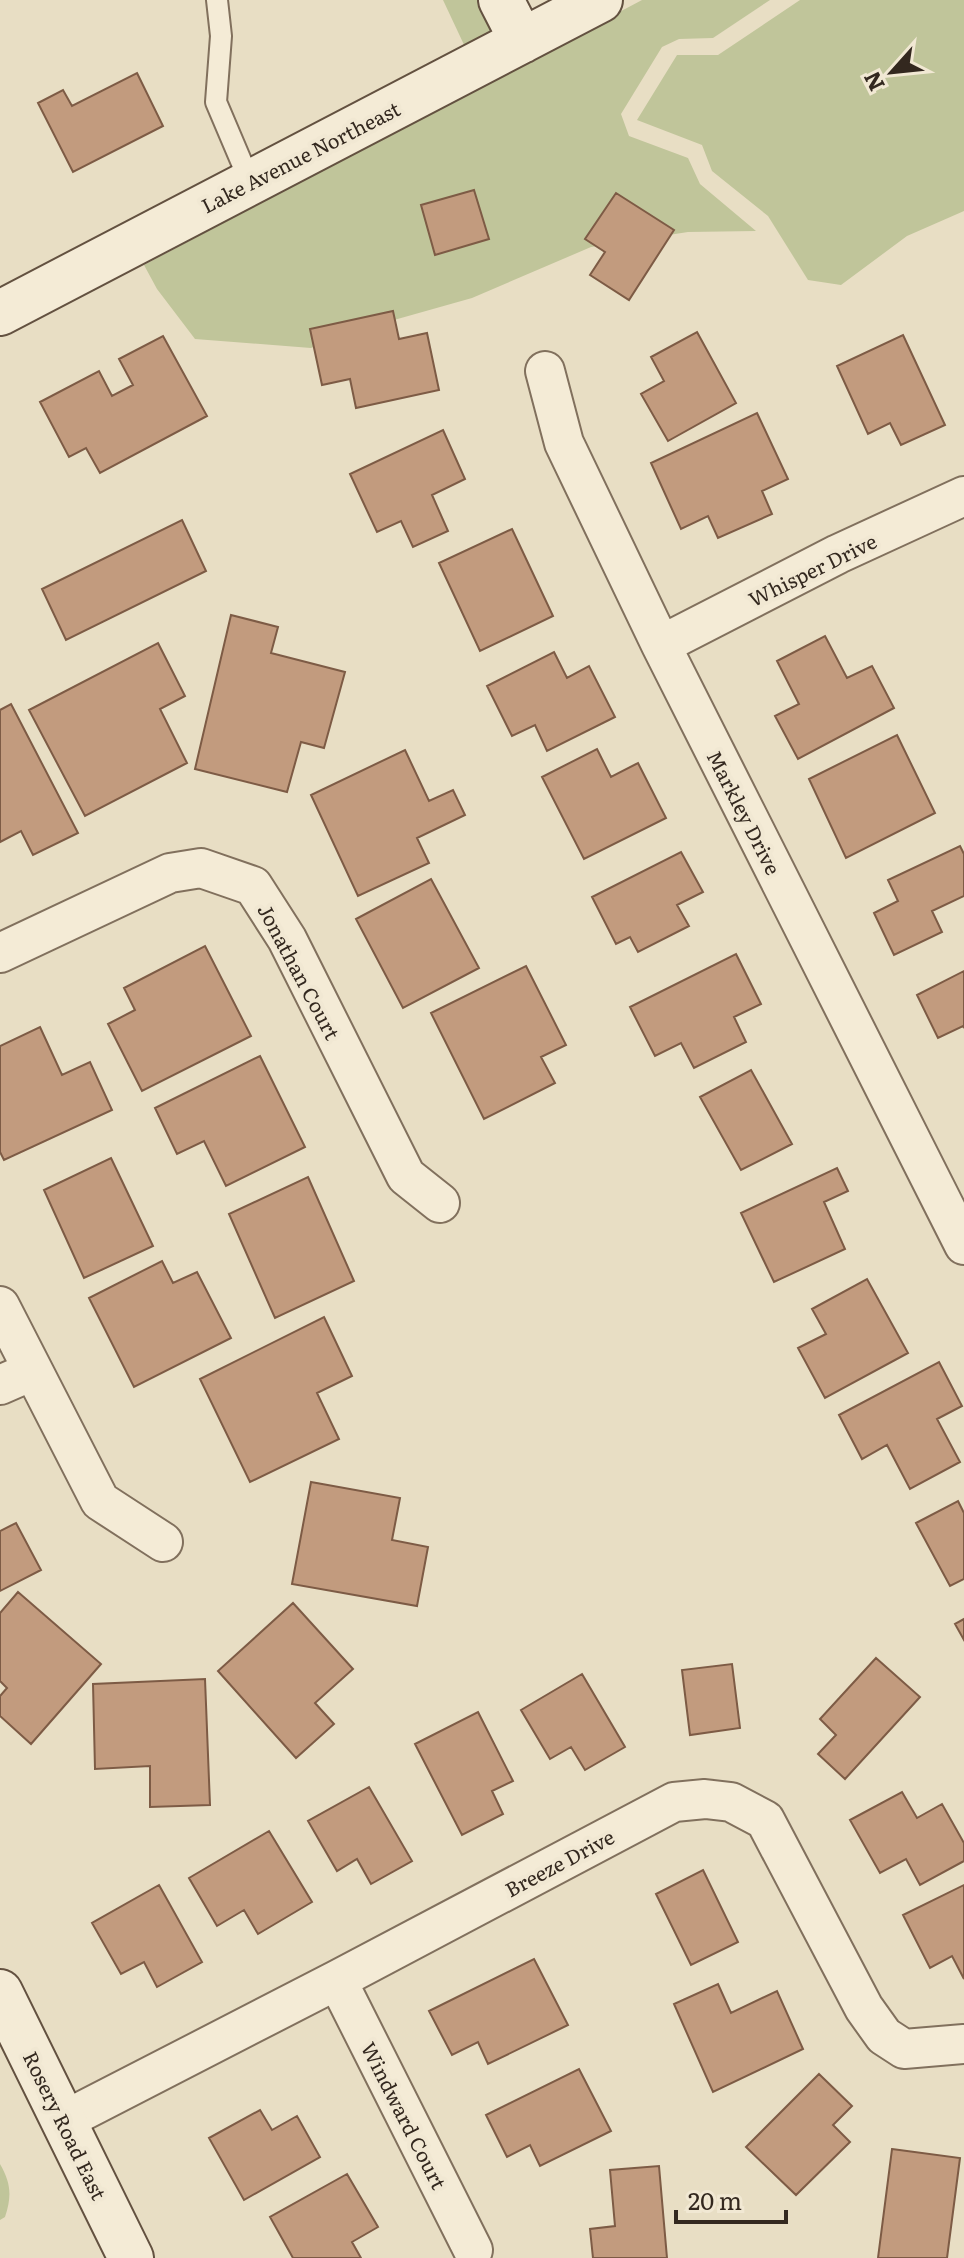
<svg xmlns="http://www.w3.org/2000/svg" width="964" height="2258" font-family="Literata,serif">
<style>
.green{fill:#c0c59a}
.building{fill:#c29b7e;stroke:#7d5b45;stroke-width:2}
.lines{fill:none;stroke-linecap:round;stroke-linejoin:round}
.lane-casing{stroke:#81705d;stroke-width:24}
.street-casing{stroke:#81705d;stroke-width:42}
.secondary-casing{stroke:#635140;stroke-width:48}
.lane{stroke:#f4ebd6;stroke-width:20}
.street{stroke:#f4ebd6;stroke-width:38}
.secondary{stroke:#f4ebd6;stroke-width:44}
.labels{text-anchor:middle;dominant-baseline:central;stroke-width:8;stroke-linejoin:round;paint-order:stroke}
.street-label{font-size:20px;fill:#33281f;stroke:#f1e8d3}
</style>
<rect width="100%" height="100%" fill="#e8dec4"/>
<!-- green -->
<path class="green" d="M443,0H477L494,34L466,49Z
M642,0H770L713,38L679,39L662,47L621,114L629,136L688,158L700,184L756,231L688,232L591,247L472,298L355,331L311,348L195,339L157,289L144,265Z
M800,0H964V211L907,236L841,285L808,280L768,216L712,171L702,145L637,120L677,55H718Z
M0,2164C11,2183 12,2196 5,2217L0,2220Z"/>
<!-- building -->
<path class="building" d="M137,73L163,126L73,172L38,103L63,90L72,106Z
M474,190L489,239L435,255L421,205Z
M616,193L674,230L629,300L590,275L605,252L585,239Z
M393,311L399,339L427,333L439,390L356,408L350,379L322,385L310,329Z
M697,332L736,403L668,441L641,394L664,381L651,357Z
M903,335L945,425L901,445L890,423L868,434L837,366Z
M163,336L207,416L100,473L86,448L69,457L40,402L99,371L112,396L133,385L119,359Z
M757,413L788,479L762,491L772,514L718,538L708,516L681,529L651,463Z
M443,430L465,479L432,495L448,531L413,547L401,521L377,532L350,474Z
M182,520L206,571L66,640L42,589Z
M512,529L553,616L480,651L439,563Z
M231,615L278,627L271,653L345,672L324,748L301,742L287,792L195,769Z
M825,636L847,678L872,666L894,708L798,759L775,716L799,704L777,661Z
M158,643L185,696L160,709L187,763L85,816L29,710Z
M554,652L567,678L589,666L615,717L547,751L535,725L512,736L487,686Z
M11,704L78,833L33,855L21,831L0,842V710Z
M897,735L935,813L846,858L809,779Z
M597,749L611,777L638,763L666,818L584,859L542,777Z
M405,750L429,801L453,790L465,815L417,838L429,863L358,896L311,795Z
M960,846L964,854V896L932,911L942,932L894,955L874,913L898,901L888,880Z
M681,852L703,892L677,905L689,926L638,952L630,937L616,944L592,897Z
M431,879L479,968L403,1008L356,919Z
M205,946L251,1036L142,1091L108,1024L135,1010L124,988Z
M736,954L761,1004L734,1017L746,1042L694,1068L681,1043L655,1056L630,1007Z
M526,966L566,1045L541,1057L555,1083L484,1119L431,1013Z
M964,971V1028L963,1026L938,1038L917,995Z
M40,1027L62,1075L90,1062L112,1110L4,1160L0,1152V1046Z
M260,1056L305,1147L226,1186L204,1141L177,1154L155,1108Z
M751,1070L792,1144L741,1170L700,1097Z
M111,1158L153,1246L84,1278L44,1190Z
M837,1168L848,1191L824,1202L845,1249L774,1282L741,1213Z
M308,1177L354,1281L275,1318L229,1214Z
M162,1261L173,1283L197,1272L231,1338L134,1387L89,1298Z
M867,1279L908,1353L825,1398L798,1348L826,1334L812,1309Z
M324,1317L352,1376L317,1393L339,1439L250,1482L200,1379Z
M939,1362L962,1406L937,1419L960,1462L910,1489L887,1445L862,1459L839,1415Z
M311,1482L400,1498L392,1540L428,1547L417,1606L292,1584Z
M958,1501L964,1513V1579L950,1586L916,1523Z
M16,1523L41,1570L0,1591V1531Z
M18,1592L101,1664L31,1744L0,1716V1696L7,1688L0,1681V1613Z
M293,1603L353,1669L315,1703L334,1724L296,1758L218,1671Z
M964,1619V1640L955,1624Z
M876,1658L920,1697L845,1779L818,1754L836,1735L820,1719Z
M732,1664L740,1728L690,1735L682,1670Z
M582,1674L625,1747L585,1770L571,1747L550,1759L521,1710Z
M205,1679L210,1805L150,1807V1766L95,1769L93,1684Z
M478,1712L513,1781L492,1791L503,1814L462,1835L415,1744Z
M369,1787L412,1861L371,1884L357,1859L337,1871L308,1821Z
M902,1792L917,1818L942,1804L964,1843V1861L920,1885L906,1859L880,1873L850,1820Z
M269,1831L312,1902L258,1934L244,1910L217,1926L189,1878Z
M703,1870L738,1942L691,1965L656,1894Z
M159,1885L202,1962L157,1987L144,1962L121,1974L92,1923Z
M964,1885V1979L952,1956L930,1968L903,1915Z
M534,1959L568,2025L488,2064L478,2042L452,2055L429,2011Z
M718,1984L731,2013L777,1991L803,2049L713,2092L674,2004Z
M579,2069L611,2131L540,2166L530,2145L507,2157L486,2115Z
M819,2074L852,2106L833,2125L850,2142L796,2195L746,2147Z
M260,2110L272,2130L297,2116L320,2157L244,2200L209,2138Z
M892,2149L960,2158L947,2258H878Z
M659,2166L667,2258H593L590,2229L615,2226L610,2170Z
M347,2174L378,2227L352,2242L361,2258H293L270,2217Z"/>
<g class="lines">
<!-- lane casing -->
<g class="lane-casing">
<path id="lane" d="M217,0L221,36L216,102L250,182"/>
</g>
<!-- street casing -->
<g class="street-casing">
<path id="street" d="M545,371L564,443L661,645L964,1245
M661,645L838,554L964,496
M0,953L170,873L201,868L253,886L287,939L406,1176L440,1203
M0,1306L100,1501L163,1542
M0,1385L32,1371
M337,1980L473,2250
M65,2120L337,1980L674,1802L705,1799L731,1802L765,1820L864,2008L884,2036L904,2049L964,2044"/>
</g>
<!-- secondary casing -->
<g class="secondary-casing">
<path id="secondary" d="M501,0L522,41
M0,313L600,0
M0,1992L131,2258"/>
</g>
<!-- lane -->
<use href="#lane" class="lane"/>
<!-- street -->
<use href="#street" class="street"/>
<!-- secondary -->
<use href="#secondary" class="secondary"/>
</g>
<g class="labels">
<!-- street labels -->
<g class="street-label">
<text transform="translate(300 156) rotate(-27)">Lake Avenue Northeast</text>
<text transform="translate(812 569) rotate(-26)">Whisper Drive</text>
<text transform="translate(745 812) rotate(63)">Markley Drive</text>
<text transform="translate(300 971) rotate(62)">Jonathan Court</text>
<text transform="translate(559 1862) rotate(-28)">Breeze Drive</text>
<text transform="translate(405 2115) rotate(63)">Windward Court</text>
<text transform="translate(66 2125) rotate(64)">Rosery Road East</text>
</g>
</g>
<!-- north arrow -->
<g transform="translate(892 72) rotate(243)" stroke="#f1e8d3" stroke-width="6" paint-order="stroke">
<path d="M0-6L14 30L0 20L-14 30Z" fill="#33281f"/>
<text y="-12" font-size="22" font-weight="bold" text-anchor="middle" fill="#33281f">N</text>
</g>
<!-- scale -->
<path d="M676 2210v12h110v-12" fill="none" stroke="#33281f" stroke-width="4"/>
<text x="688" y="2210" font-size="24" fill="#33281f" stroke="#f1e8d3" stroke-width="6" paint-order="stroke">20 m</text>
</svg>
